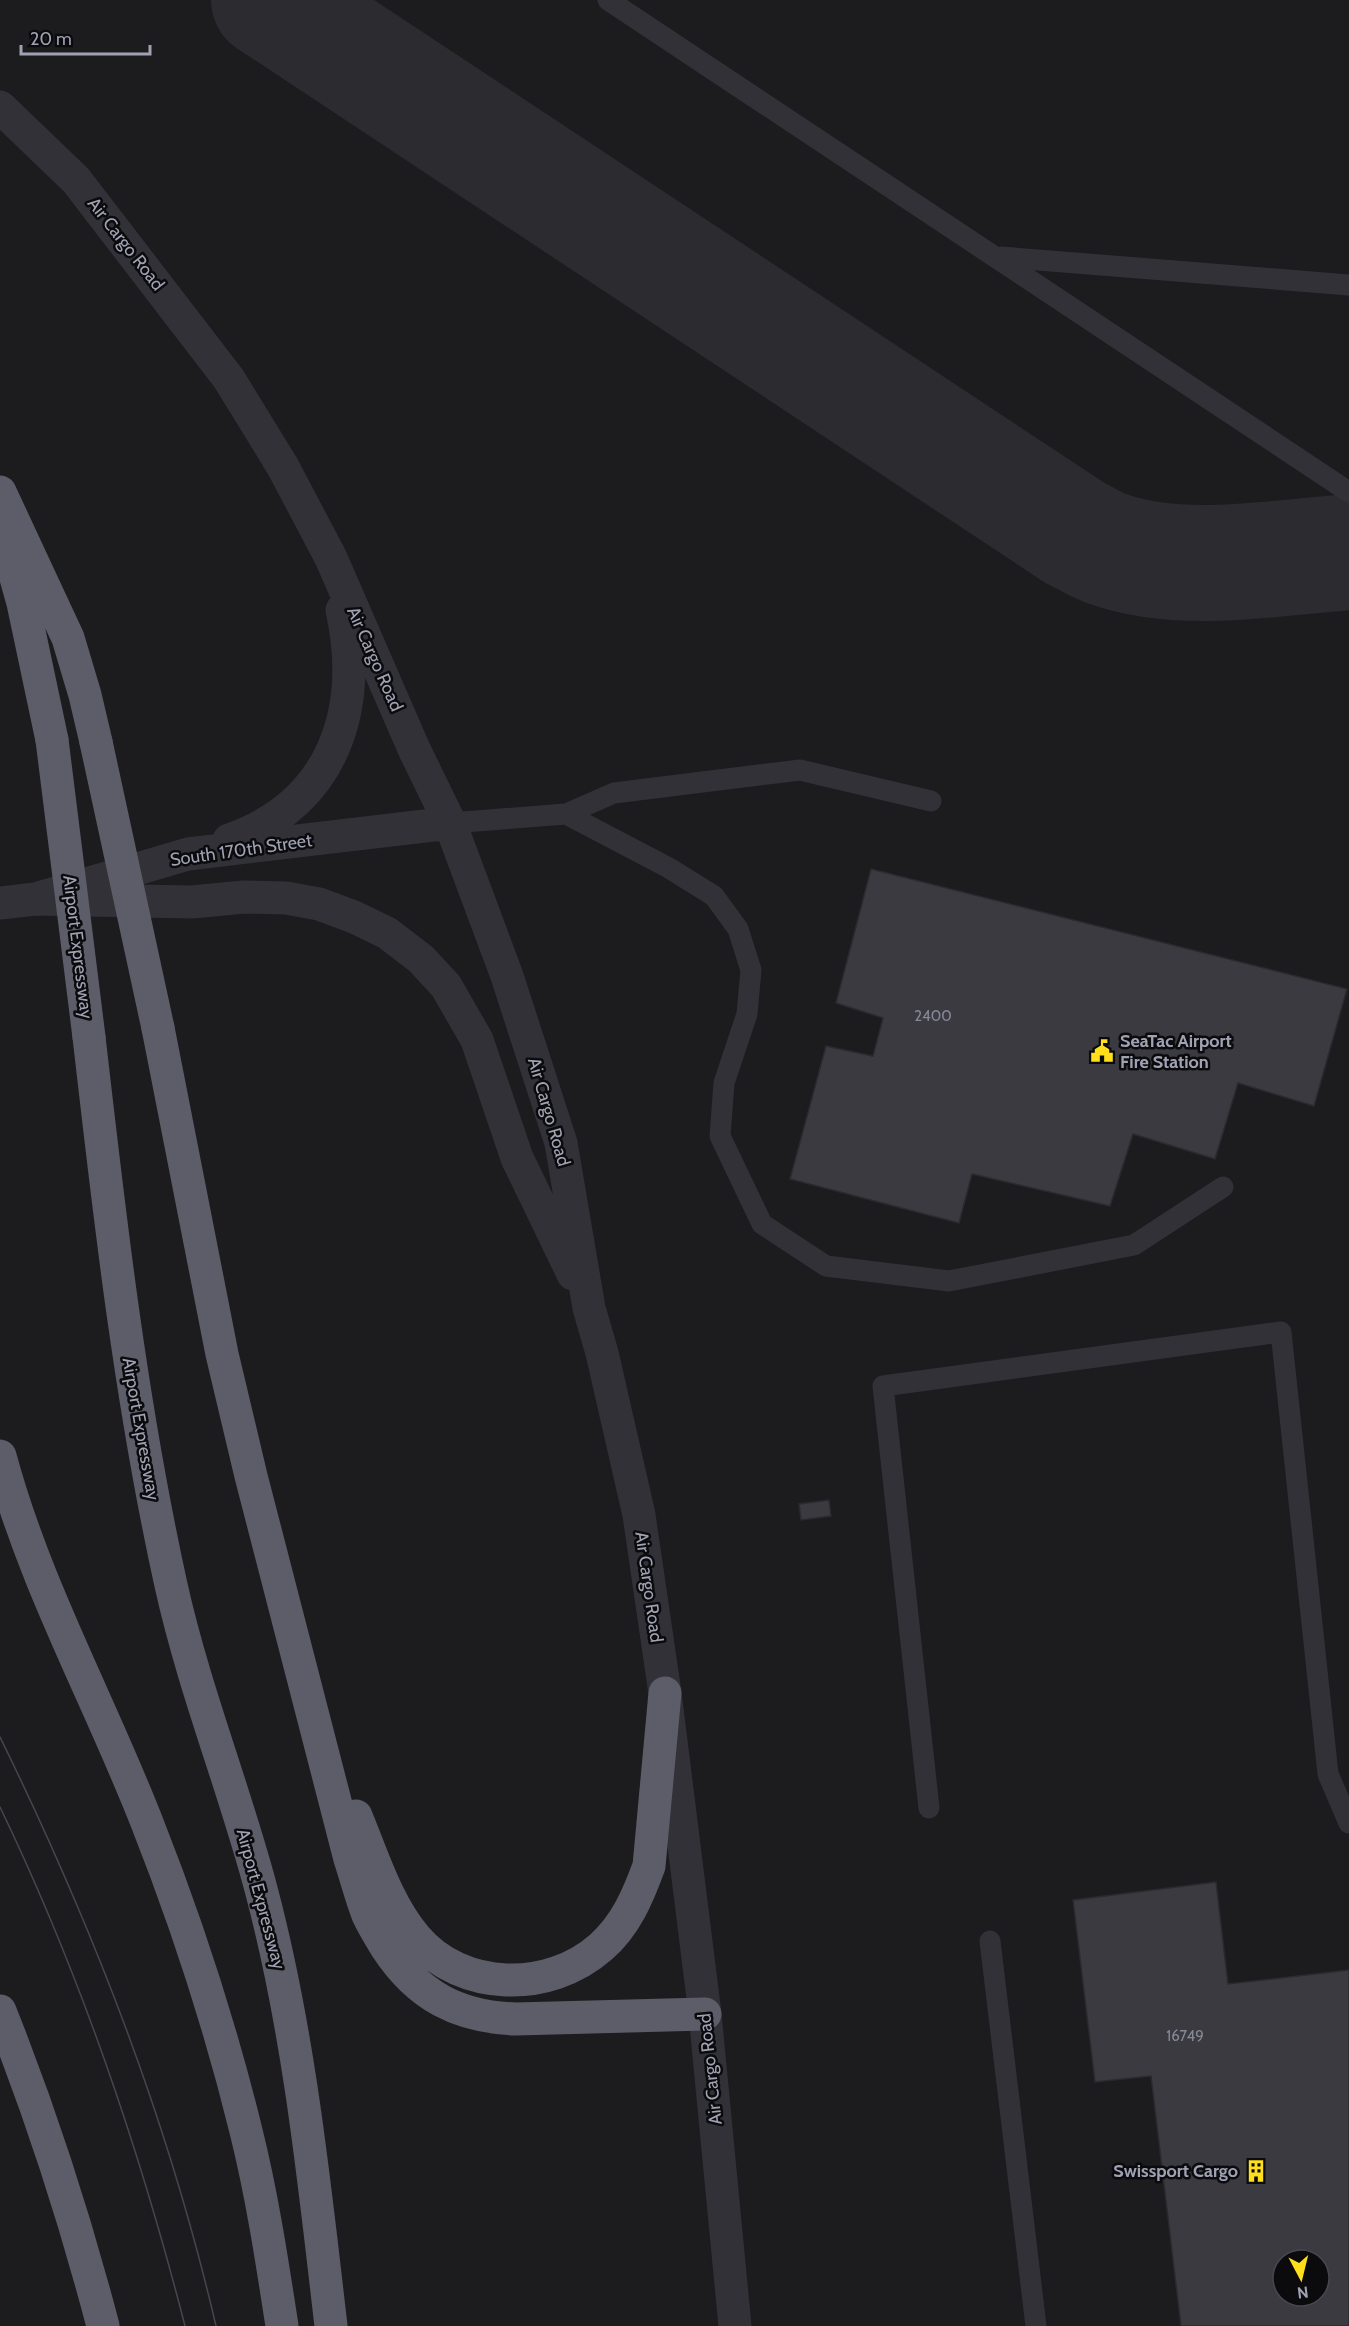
<svg xmlns="http://www.w3.org/2000/svg" width="1349" height="2326" font-family="Cabin,sans-serif">
<style>
.built{fill:#1c1c1f;fill-rule:evenodd}
.lines{fill:none;stroke-linecap:round;stroke-linejoin:round}
.taxiway{stroke:#2b2b30;stroke-width:116}
.building{fill:#3a3a40;stroke:#2b2a2e;stroke-width:1.5;fill-rule:evenodd}
.service{stroke:#313137;stroke-width:21}
.tertiary{stroke:#313137;stroke-width:33}
.motorway{stroke:#5c5d68;stroke-width:33}
.tram{stroke:#46464e;stroke-width:1.5}
.motorway-bridge{stroke:#5c5d68;stroke-width:33}
.labels{text-anchor:middle;dominant-baseline:central;stroke-width:5;stroke-linejoin:round;paint-order:stroke}
.number-label{font-size:15px;fill:#868897}
.street-label{font-size:18px;fill:#a0a2b4;stroke:#0b0b0d}
.poi-label{font-size:18px;font-weight:bold;fill:#a0a2b4;stroke:#0b0b0d;text-anchor:start}
</style>
<rect width="100%" height="100%" fill="#101012"/>
<!-- built -->
<path class="built" d="M0,0H1349V2326H0ZM1283,2260H1319V2296H1283Z"/>
<g class="lines">
<!-- taxiway -->
<path class="taxiway" d="M269,0L1075,533C1086,538 1096,545 1108,549C1181,575 1273,558 1349,552"/>
</g>
<!-- building -->
<path class="building" d="M871,869L1347,989L1314,1106L1238,1083L1215,1159L1133,1134L1110,1206L972,1174L959,1223L790,1179L826,1046L873,1056L883,1018L836,1003Z
M829,1500L831,1516L801,1520L799,1504Z
M1216,1882L1228,1984L1349,1970V2326H1181L1151,2076L1095,2082L1073,1900ZM1283,2260H1319V2296H1283Z"/>
<g class="lines">
<!-- service -->
<path class="service" d="M608,0L1349,492
M1001,257L1349,285
M566,814L669,868L714,896L738,929L751,970L747,1014L724,1083L720,1136L762,1224L826,1266L949,1281L1134,1245L1223,1187
M450,823L566,814L614,793L800,770L931,801
M929,1808L883,1386L1281,1332L1328,1774L1349,1823
M990,1941L1036,2326"/>
<!-- tertiary -->
<path class="tertiary" d="M0,107L76,180L229,379L283,467L331,558L414,749L450,823L507,976L561,1143L589,1308L602,1353L639,1515L665,1693L705,2014L735,2326
M229,840C333,804 364,711 342,610
M35,899L192,902L244,897L286,898L319,904L354,917L387,933L421,959L446,986L477,1040L517,1158L573,1274
M0,903L35,899L188,854L450,823"/>
<!-- motorway -->
<path class="motorway" d="M0,492L68,638L85,695L96,742
M7,546L23,603L52,740
M158,1028L222,1354L251,1476L350,1859C356,1877 361,1897 368,1915C373,1926 380,1937 386,1947C418,1996 458,2017 516,2019L705,2014
M89,1037C110,1221 131,1404 171,1585C194,1689 234,1787 261,1889C299,2032 314,2180 331,2326
M0,1456C34,1583 98,1698 146,1820C186,1921 220,2025 246,2131C262,2195 272,2261 282,2326
M356,1816C373,1857 387,1904 416,1938C462,1992 549,1993 601,1947C626,1925 638,1896 649,1866L665,1693
M0,2011C41,2114 75,2219 103,2326"/>
<!-- tram -->
<path class="tram" d="M0,1737C93,1927 168,2120 216,2326
M0,1807C80,1973 139,2147 185,2326"/>
<!-- motorway-bridge -->
<path class="motorway-bridge" d="M52,740L89,1037
M96,742L158,1028"/>
</g>
<!-- icons -->
<defs>
<g id="civic-bare" transform="scale(1.8)"><path d="M-.6-6.5H3V-4.5H.6V-3L4-1V1h2V6H-6V1h2V-1L-.6-3ZM-1.2 2.5V6h2.4V2.5Z" fill="#ffdf1b" stroke="#0b0b0d" stroke-width="2.5" paint-order="stroke"/></g>
<g id="building-bare" transform="scale(1.8)"><path d="M-4-6H4V6H1V3H-1V6H-4ZM-2.5-4.3h1.7v1.8h-1.7ZM.8-4.3h1.7v1.8H.8ZM-2.5-1h1.7V.8h-1.7ZM.8-1h1.7V.8H.8Z" fill="#ffdf1b" stroke="#0b0b0d" stroke-width="2.5" paint-order="stroke"/></g>
</defs>
<g fill-rule="evenodd">
<use href="#civic-bare" x="1102" y="1051"/>
<use href="#building-bare" x="1256" y="2171"/>
</g>
<g class="labels">
<!-- number labels -->
<g class="number-label">
<text x="933" y="1016">2400</text>
<text x="1185" y="2036">16749</text>
</g>
<!-- street labels -->
<g class="street-label">
<text transform="translate(126 244) rotate(52)">Air Cargo Road</text>
<text transform="translate(375 659) rotate(66)">Air Cargo Road</text>
<text transform="translate(241 850) rotate(-8)">South 170th Street</text>
<text transform="translate(78 947) rotate(83)">Airport Expressway</text>
<text transform="translate(549 1112) rotate(74)">Air Cargo Road</text>
<text transform="translate(141 1429) rotate(80)">Airport Expressway</text>
<text transform="translate(649 1587) rotate(82)">Air Cargo Road</text>
<text transform="translate(261 1899) rotate(75)">Airport Expressway</text>
<text transform="translate(710 2069) rotate(-96)">Air Cargo Road</text>
</g>
<!-- poi labels -->
<g class="poi-label">
<text x="1120" y="1041">SeaTac Airport<tspan x="1120" dy="21">Fire Station</tspan></text>
<text x="1238" y="2171" text-anchor="end">Swissport Cargo</text>
</g>
</g>
<!-- north arrow -->
<g transform="translate(1301 2278) rotate(173)"><circle r="28" fill="#0b0b0d" stroke="#474750" stroke-width="1.5"/>
<path d="M0-4.5L10 22L0 15L-10 22Z" fill="#ffdf1b"/>
<text y="-9" font-size="16" font-weight="bold" text-anchor="middle" fill="#a0a2b4">N</text>
</g>
<!-- scale -->
<path d="M21 45v9h129v-9" fill="none" stroke="#a0a2b4" stroke-width="3"/>
<text x="30" y="45" font-size="18" fill="#a0a2b4" stroke="#0b0b0d" stroke-width="4.5" paint-order="stroke">20 m</text>
</svg>
